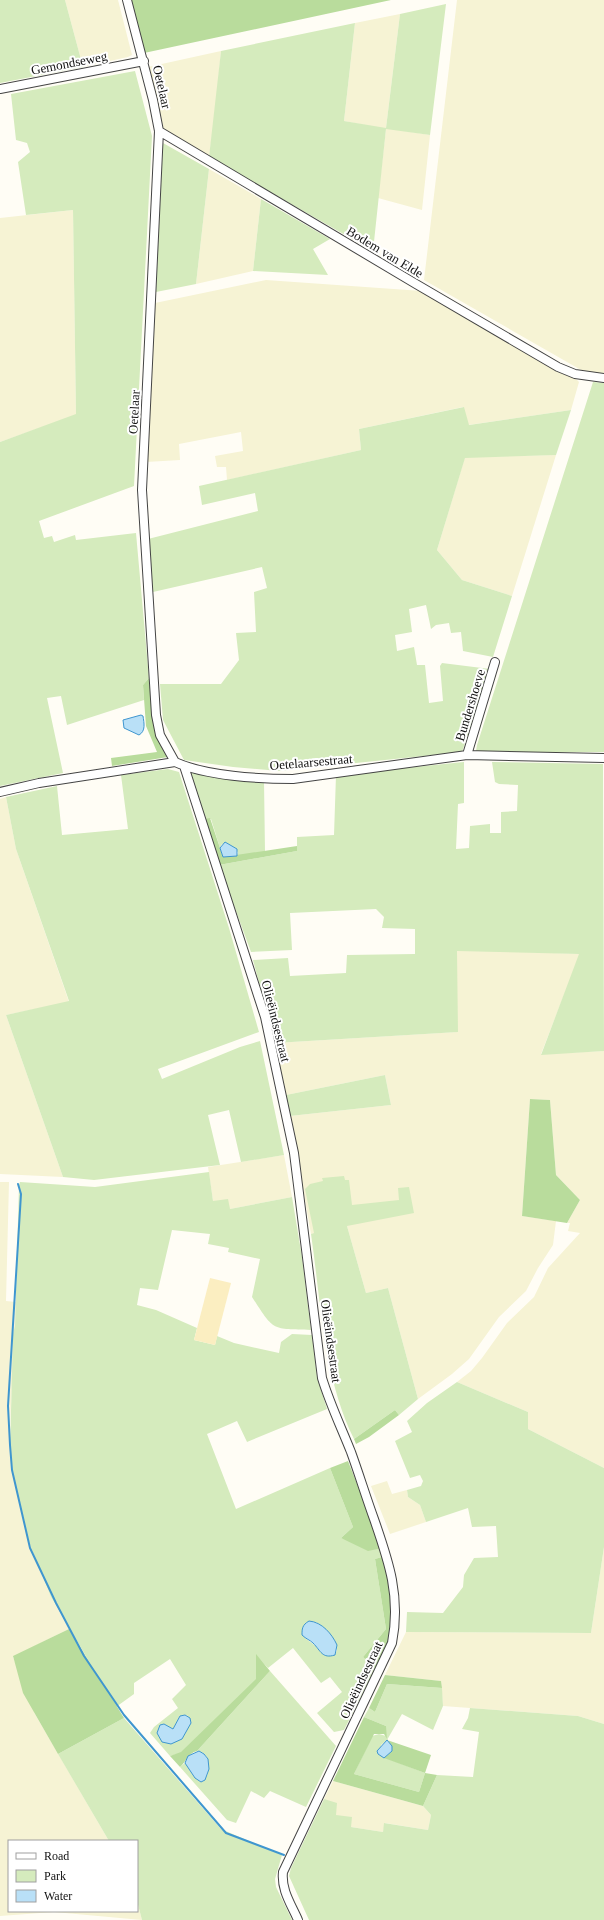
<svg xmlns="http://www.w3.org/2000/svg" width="604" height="1920" font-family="Georgia,serif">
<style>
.farmland{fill:#f6f3d4}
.green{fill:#d5ebbd;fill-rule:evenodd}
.forest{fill:#b9dc9c;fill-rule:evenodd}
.sand{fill:#fbeec1}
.water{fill:#b9e0f7;stroke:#3f96cf}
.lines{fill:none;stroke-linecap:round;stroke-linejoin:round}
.stream{stroke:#3f96cf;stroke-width:2}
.street-casing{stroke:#444;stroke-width:10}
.street{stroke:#fff;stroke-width:8}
.labels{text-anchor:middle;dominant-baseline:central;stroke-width:4;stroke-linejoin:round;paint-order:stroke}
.street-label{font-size:13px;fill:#111;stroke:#fff}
</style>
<rect width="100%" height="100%" fill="#fffdf5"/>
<!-- farmland -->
<path class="farmland" d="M65,0H118L132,55L128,57L83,67Z
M457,0H604V373H591L581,370L424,280Z
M400,14L386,128L430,135L422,210L378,198L386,129L344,121L355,23Z
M221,51L215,114L209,157L164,131L148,67Z
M209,169L261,199L253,271L196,284Z
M73,210L76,415L0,442V218Z
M266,280L422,291L577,380L579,382L571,410L468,425L463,407L359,429L361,450L227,480L226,467H217L215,456L243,451L241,432L179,444L180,460L146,462L155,303Z
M556,455L512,596L462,580L437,550L465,457Z
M6,797L16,849L69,1002L6,1015L63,1177L0,1174V799Z
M476,950L580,954L541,1054L604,1051V1468L528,1429V1412L457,1382L471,1371L482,1358L507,1323L534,1297L548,1268L580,1233L568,1231L570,1223H567L580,1200L556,1175L550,1100L530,1099L522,1216L556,1221L553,1245L538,1268L526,1291L499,1317L469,1359L452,1374L418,1399L388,1288L366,1293L347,1226L311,1234L290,1116L391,1105L385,1075L286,1095L275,1043L457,1032V951Z
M284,1155L292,1197L230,1209L213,1201L208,1167Z
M0,1182H9L6,1301L16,1302L10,1425L14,1478L34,1556L51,1597L69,1629L13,1657L35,1714L109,1841H9V1911H137V1901L142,1920L54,1912L0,1916Z
M387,1481L392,1494L407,1490L408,1497L420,1505L426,1522L390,1534L371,1486Z
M604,1547V1724L578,1716L443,1706L441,1681L385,1675L406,1632L591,1633Z
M333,1781L423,1806L431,1815L428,1830L385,1823L383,1832L351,1827L335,1815L324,1799Z"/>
<!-- green -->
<path class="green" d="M0,0H65L83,67L0,83Z
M446,4L430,135L386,129L373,251L209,157L221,51L355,23L344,121L386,128L400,14Z
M135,71L152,136L134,486L39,521L44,538L52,536L54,542L75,535L76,540L136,533L149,678L143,685L144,700L67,725L61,696L47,698L63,773L0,786V442L76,414L73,210L26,215L18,162L30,152L27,143L16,140L11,94Z
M163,143L209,169L196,284L156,292Z
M261,199L330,239L313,249L328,275L253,271Z
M593,382L604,383V752H478L476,751L477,745Z
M464,407L469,425L571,410L556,455L465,458L437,550L462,580L512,596L493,657L463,651L461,632L451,633L449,623L436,625L431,629L426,605L409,609L412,632L395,635L397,651L414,647L417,665H425L429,703L443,701L440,666L442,663L490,669L462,752L279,771L233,767L184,760L163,720L160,684H221L239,660L236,633L256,632L254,592L267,588L262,567L153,592L148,539L258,511L255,493L202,505L199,486L361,450L359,429Z
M464,762V803L458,804L456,849L469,848L470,826L490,824V833H501V812L517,811L518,785L499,784L495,782L492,762L603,764L604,1051L541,1055L579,954L457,951L458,1032L275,1043L253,960L288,958L290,976L346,973L347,955L415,954V929L382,928L384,917L376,909L290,913L292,950L251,952L219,865L297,851V837L334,835L336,775Z
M168,769L179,772L229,928L259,1032L158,1069L162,1079L240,1047L260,1041L284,1155L241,1162L229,1110L208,1115L220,1165L94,1180L63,1177L6,1015L69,1001L16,849L6,797L57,786L62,835L128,829L121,775Z
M194,772L264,781L265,852L237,856L238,852L222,844L220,848L211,819H205L191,773Z
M385,1075L391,1105L290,1116L286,1095Z
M209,1172L213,1201L228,1199L230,1209L292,1197L302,1257L311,1330C271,1329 274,1331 252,1297L260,1259L228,1252L229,1248L208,1244L210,1234L172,1230L158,1290L140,1288L137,1305L156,1310L197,1328L194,1340L215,1345L217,1336L234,1343L279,1353L281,1342L292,1334L312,1335L317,1377L327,1409L247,1442L248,1444L237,1421L207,1434L236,1509L330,1468L353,1527L341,1538L382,1548L385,1556L375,1559L386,1629L363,1657L375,1669L344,1730L334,1732L317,1713L342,1692L330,1677L321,1683L293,1648L268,1668L256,1655L257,1679L181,1753L170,1756L150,1733L154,1727L178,1708L172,1699L186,1685L170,1659L134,1683V1694L116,1707L51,1597L30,1545L14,1478L10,1449L13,1334L15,1326L19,1185L20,1182L95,1187ZM316,1622L330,1634L337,1650L335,1655L329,1656L305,1638ZM185,1715L188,1716L186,1732L182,1739L160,1725L164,1724L173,1729L180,1716Z
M344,1176L345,1180H349L352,1205L399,1200L398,1188L409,1187L414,1213L347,1226L366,1293L388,1288L418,1399L399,1415L395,1410L354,1439C323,1376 321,1302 311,1234L314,1233L305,1189L310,1184L323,1181L322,1178Z
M457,1382L528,1412V1429L604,1468V1547L591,1633L406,1632L407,1612L443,1613L463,1587L464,1575L474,1558L498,1557L496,1526L472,1527L468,1508L426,1522L420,1505L408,1497L407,1490L421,1486L423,1481L420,1475L410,1478L395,1441L412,1432L407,1421L427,1403Z
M270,1671L336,1746L306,1807L270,1791L264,1798L251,1791L236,1823L227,1820L180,1767L185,1763L195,1778L207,1776C209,1766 211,1753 197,1751Z
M387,1684L442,1688L443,1706L433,1730L402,1714L387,1740L381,1745V1756L425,1773L419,1792L354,1774L372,1736L379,1734L386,1736V1726L364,1717L369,1708L375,1712Z
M470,1708L578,1716L604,1724V1920H309L289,1876L291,1868L324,1799L337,1803L336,1815L352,1817L351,1827L383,1832L384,1823L428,1830L431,1815L423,1806L437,1775L473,1777L479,1732L462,1729L468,1718Z
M124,1718L221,1829L282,1855L275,1879L276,1887L292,1920H142L137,1901V1841H109L58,1754Z"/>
<!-- forest -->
<path class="forest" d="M131,0H391L144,53Z
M149,678L154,725L168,757L112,766L111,758L157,752L146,726L143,685Z
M210,818L223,857L297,846V851L219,865L205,819Z
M530,1099L550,1100L556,1175L580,1200L567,1223L522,1216Z
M395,1410L399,1415L369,1437L356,1444L354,1439Z
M348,1461L382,1548L368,1551L341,1538L353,1527L330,1468Z
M385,1556L393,1584V1636L375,1669L363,1657L386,1629L375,1559Z
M69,1629L124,1718L58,1754L23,1693L13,1656Z
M256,1654L270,1671L197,1751C188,1753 186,1762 180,1767L170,1756L181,1752L256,1679Z
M385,1675L441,1681L442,1688L387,1684L375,1712L369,1708Z
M364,1717L386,1726L387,1740L431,1755L425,1773L437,1775L423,1806L333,1781ZM374,1734H384L389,1742L392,1751L384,1758L425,1773L419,1792L354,1774Z"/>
<!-- sand -->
<path class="sand" d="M210,1278L231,1283L215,1345L194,1340Z"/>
<!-- water -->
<path class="water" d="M141,715L143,716C144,723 146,731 139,735L124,728L123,720Z
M225,842L237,849V856L223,857L220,848Z
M309,1621C322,1622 332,1634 337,1645L335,1655C322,1659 321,1651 313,1643C310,1640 306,1639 302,1635C302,1629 302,1625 309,1621Z
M185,1715L190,1718L191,1723L182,1739L171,1744L162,1742L157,1733L160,1725L164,1724L173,1729L180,1716Z
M387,1740L392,1746V1751L384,1758L378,1754L377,1751Z
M199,1751L204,1754L208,1759L209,1769L205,1780L201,1782L195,1778L185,1763L188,1756Z"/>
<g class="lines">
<!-- stream -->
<path class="stream" d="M18,1184L21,1194L8,1406L10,1445L12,1470L30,1548L56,1603L84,1656L124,1715L226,1833L284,1855"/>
<!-- street casing -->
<g class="street-casing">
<path id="street" d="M127,0L153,100L159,131L142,490L156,715L160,735L175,762
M0,89L144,61
M159,131L416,284L558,367L575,374L604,378
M467,755L495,662
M184,766L265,1017L294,1153L322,1378C330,1404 341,1427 351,1452C359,1474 366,1497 374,1519C389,1562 401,1597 392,1643L283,1872C281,1890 291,1904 298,1920
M0,792L39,783L175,762C206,776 259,779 293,779L467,755L604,758"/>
</g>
<!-- street -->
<use href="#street" class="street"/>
</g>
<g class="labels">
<!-- street labels -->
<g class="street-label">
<text transform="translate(69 63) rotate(-11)">Gemondseweg</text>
<text transform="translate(162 87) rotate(77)">Oetelaar</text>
<text transform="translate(385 252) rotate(31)">Bodem van Elde</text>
<text transform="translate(134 412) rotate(-87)">Oetelaar</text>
<text transform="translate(470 705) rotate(-73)">Bundershoeve</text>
<text transform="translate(311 762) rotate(-5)">Oetelaarsestraat</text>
<text transform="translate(276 1021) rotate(76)">Olieëindsestraat</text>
<text transform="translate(331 1341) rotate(82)">Olieëindsestraat</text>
<text transform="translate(361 1680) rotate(-65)">Olieëindsestraat</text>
</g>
</g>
<!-- legend -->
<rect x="8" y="1840" width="130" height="72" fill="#ffffff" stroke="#a0a0a0"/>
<rect x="16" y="1853" width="20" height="6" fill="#ffffff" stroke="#a0a0a0"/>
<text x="44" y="1860" font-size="12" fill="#111111">Road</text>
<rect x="16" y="1870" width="20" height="12" fill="#d5ebbd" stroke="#a0a0a0"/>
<text x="44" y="1880" font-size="12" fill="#111111">Park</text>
<rect x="16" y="1890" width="20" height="12" fill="#b9e0f7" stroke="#a0a0a0"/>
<text x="44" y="1900" font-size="12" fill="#111111">Water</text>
</svg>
